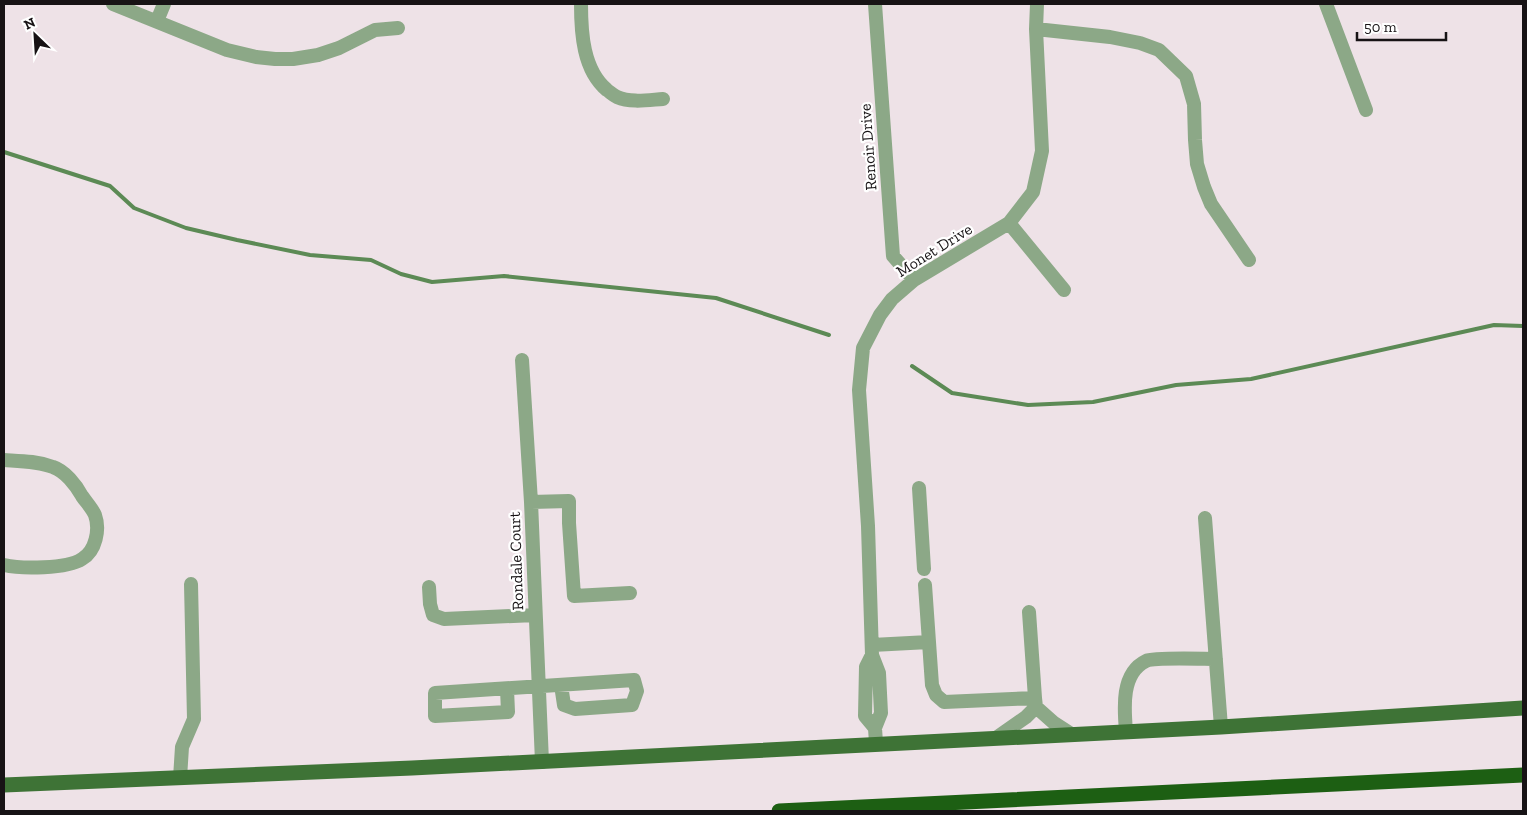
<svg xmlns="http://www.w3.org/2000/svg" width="1527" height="815" font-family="'Zilla Slab',serif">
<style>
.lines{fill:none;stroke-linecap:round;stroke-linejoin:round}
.stream{stroke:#5c8a55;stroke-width:4}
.minor{stroke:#8ca887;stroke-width:14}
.major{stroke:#3e7336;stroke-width:15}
.highway{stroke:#1d5f13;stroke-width:15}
.labels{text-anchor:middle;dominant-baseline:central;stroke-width:4.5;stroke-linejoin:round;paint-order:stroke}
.street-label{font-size:16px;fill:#171315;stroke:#fff}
</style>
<rect width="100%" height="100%" fill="#eee2e7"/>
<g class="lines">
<!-- stream -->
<path class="stream" d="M4,152L110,186L134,208L186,228L237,240L310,255L371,260L401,274L432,282L504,276L716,298L829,335
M912,366L952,393L1028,405L1093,402L1176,385L1251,379L1494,325L1523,326"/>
<!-- minor -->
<path class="minor" d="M113,4L227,50L256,57L275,59H293L318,55L339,48L375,30L398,28
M581,4C581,33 583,70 607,90C610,92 613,95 617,97C631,103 648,100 663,99
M875,4L893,256L914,280
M1326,4L1366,110
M157,21L164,4
M1036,29L1110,37L1140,43L1159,50L1186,76L1194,104L1195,140L1197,164L1204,187L1211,204L1249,260
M1009,223L1064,290
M522,360L531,502L542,762
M4,460C20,461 37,461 53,467C65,471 76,485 82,496C86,502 92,508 95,515C100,529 96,551 82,559C67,569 21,569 4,565
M919,488L924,569
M531,502L569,501V523L574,596L630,593
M1205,518L1221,727
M925,585L932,685L936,695L944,702L1035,698L1036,707L1054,723L1071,734
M429,587L430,604L433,615L444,619L535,615
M1029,612L1035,698
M872,645L929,642
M872,655L866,667L865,716L875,728
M507,689L508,712L435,716V693L634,680L637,691L632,705L575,709L564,705L561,685
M1126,731C1124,708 1121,673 1146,661C1154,657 1203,659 1216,659
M996,738L1026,717L1036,707
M876,743L875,728L881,713L879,673L872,655L868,526L859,390L863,348L880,315L892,299L914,280L1009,223L1033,192L1042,151L1036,29L1037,4
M180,778L182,747L194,719L191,584"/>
<!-- major -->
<path class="major" d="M4,785L412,768L1221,727L1523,708"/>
<!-- highway -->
<path class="highway" d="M779,811L1523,775"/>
</g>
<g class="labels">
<!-- street labels -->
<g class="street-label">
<text transform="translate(868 147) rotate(-94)">Renoir Drive</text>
<text transform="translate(934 250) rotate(-32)">Monet Drive</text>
<text transform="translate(516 561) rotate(-92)">Rondale Court</text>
</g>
</g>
<!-- border -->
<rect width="1527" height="815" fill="none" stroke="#171315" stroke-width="10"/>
<!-- north arrow -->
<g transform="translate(35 35) rotate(335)" stroke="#ffffff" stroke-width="4" paint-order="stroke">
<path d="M0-4L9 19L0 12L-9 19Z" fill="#171315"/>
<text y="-8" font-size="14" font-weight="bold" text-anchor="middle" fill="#171315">N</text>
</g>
<!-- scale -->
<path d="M1357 32v8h89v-8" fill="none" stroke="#171315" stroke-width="2.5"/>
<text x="1364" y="32" font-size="15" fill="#171315" stroke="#ffffff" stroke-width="4" paint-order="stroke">50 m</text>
</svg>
